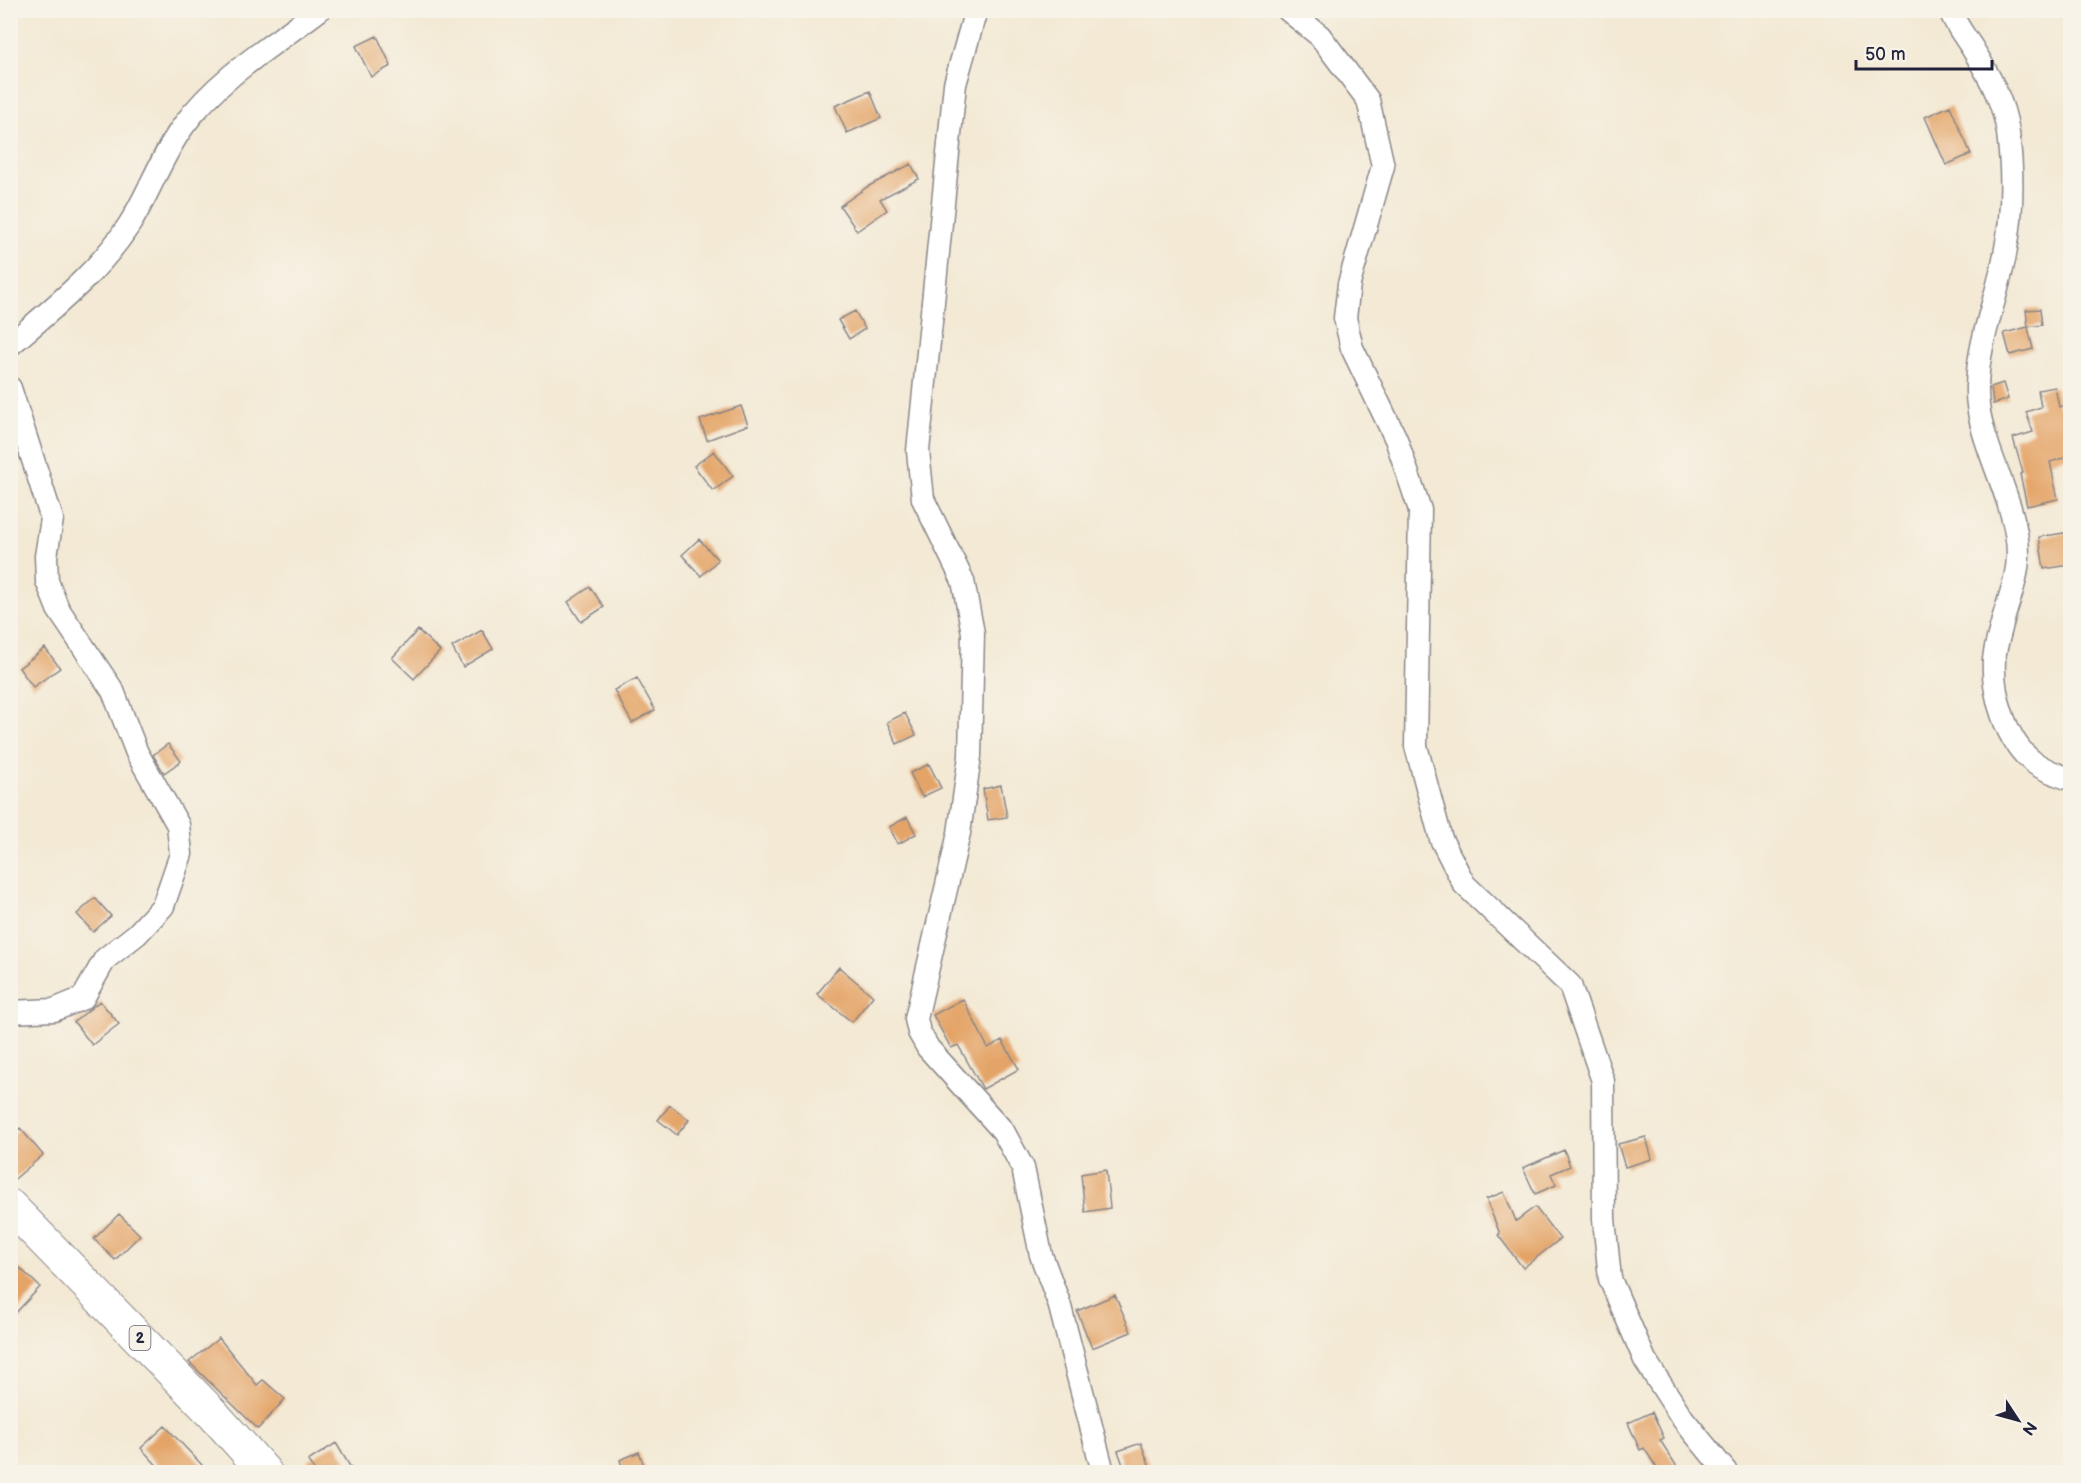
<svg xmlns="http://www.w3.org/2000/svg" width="2081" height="1483" font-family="'Balsamiq Sans',sans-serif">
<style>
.building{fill:#e4a468}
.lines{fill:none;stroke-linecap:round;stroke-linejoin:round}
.minor-casing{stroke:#8a8688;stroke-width:25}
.highway-casing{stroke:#8a8688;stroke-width:35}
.minor{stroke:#fff;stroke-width:22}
.highway{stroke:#fff;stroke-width:33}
.labels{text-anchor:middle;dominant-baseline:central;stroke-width:5;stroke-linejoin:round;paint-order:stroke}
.shield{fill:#f7f3e8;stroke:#62616f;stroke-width:1.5}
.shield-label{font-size:15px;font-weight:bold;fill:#22223b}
</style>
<rect width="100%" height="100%" fill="#f7f3e8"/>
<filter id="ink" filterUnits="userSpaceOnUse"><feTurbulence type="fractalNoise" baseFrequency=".0167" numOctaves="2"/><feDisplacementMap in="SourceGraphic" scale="12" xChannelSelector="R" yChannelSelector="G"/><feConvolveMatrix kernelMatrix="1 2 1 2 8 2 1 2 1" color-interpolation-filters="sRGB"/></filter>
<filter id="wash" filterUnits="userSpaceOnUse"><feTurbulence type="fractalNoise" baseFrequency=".008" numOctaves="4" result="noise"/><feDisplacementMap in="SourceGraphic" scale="24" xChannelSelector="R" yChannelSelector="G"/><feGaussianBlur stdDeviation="1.35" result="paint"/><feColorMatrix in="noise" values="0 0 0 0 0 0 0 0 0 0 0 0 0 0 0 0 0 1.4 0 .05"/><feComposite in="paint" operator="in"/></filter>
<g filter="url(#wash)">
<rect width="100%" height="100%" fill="#f3e9d4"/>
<g id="blocks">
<!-- building -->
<path class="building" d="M377,36L391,66L371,77L356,46Z
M870,91L881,118L847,133L835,106Z
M1950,106L1971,154L1946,165L1925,117Z
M911,164L919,179L880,199L887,210L857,231L840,206L867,187Z
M2040,309L2042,325L2028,327L2026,310Z
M855,311L865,329L849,339L838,320Z
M2028,327L2033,349L2010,355L2004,333Z
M2003,383L2008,399L1993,404L1991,387Z
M2055,387L2059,407L2070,404V456L2050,462L2058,499L2027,506L2020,474L2023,473L2013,438L2033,432L2026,412L2041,407L2038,390Z
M741,406L748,425L707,440L700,420Z
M714,451L733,476L713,491L694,466Z
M2070,532V565L2044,569L2039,537Z
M699,539L718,560L701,576L682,555Z
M590,587L604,607L581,622L568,602Z
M418,630L440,651L414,679L392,658Z
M482,630L493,649L463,667L452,647Z
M45,648L60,668L33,687L19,668Z
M637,678L655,710L632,723L614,690Z
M905,713L916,735L897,744L887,722Z
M168,744L181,761L164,773L153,755Z
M929,764L941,788L922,797L910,773Z
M1001,785L1007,817L988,820L983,789Z
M907,817L916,834L898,844L889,827Z
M95,898L111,916L93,932L77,914Z
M839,967L873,996L852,1022L817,994Z
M963,999L988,1048L1002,1040L1019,1069L983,1089L958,1045L951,1048L933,1015Z
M100,1001L119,1024L92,1045L74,1022Z
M670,1105L689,1120L677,1135L658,1120Z
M20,1128L43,1155L10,1183V1137Z
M1646,1137L1652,1159L1625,1167L1618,1144Z
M1564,1150L1570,1166L1551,1174L1556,1185L1535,1194L1523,1168Z
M1106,1170L1110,1208L1085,1212L1081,1174Z
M1504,1192L1516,1221L1535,1207L1560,1239L1523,1268L1498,1235L1500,1234L1486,1199Z
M119,1214L140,1235L115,1260L94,1239Z
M20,1268L40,1287L10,1319V1279Z
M1115,1295L1131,1332L1092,1348L1077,1311Z
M219,1338L257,1385L263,1380L285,1399L258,1429L189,1362Z
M1652,1412L1664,1438L1660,1440L1681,1473H1660L1644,1448L1640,1450L1628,1423Z
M165,1426L202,1465L195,1473H164L141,1448Z
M336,1443L354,1473H316L308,1461Z
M1141,1443L1152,1473H1126L1118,1451Z
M639,1452L647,1473H624L620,1460Z"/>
</g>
</g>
<g filter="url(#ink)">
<use href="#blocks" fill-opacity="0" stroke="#8a8688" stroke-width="1.5"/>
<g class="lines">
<!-- minor casing -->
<g class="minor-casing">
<path id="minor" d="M976,10L955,84L918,451L923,499L963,581L973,633L970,756L959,833L916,1019L919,1032L928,1048L1003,1131L1023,1168L1041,1255L1059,1303L1103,1472
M1288,10L1320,36L1368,100L1383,166L1349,284L1345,318L1352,348L1396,439L1420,510L1416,746L1441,839L1464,884L1570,985L1603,1081L1604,1219L1610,1279L1645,1360L1683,1419L1726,1472
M1950,10C1955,24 1963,34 1971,46C1987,72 2004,101 2008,133C2013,173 2013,214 2005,254C1997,299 1978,341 1977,387C1975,440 2018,500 2018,554C2018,578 2009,598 2003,620C2000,633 1995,647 1994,660C1992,694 2006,741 2033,762C2044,770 2058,775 2070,779
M10,345C53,308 98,273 129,225C149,194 161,156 184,125C218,78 273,45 319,10
M10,388L52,519L46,556L47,581L58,609L113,691L137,753L178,825L181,854L163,906L137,934L105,959L83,998L54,1010L10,1012"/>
</g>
<!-- highway casing -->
<g class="highway-casing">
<path id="highway" d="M10,1206L214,1415L265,1472"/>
</g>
<!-- minor -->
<use href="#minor" class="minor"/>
<!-- highway -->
<use href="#highway" class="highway"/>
</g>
</g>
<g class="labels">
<!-- shield labels -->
<rect class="shield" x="129.5" y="1326" width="21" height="24" rx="4.5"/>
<g class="shield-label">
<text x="140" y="1338">2</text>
</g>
</g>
<!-- margin -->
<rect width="2081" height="1483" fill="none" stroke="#f7f3e8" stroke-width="36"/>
<!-- north arrow -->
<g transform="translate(2018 1420) rotate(126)" stroke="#f7f3e8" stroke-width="4.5" paint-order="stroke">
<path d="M0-4.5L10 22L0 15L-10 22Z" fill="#22223b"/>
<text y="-9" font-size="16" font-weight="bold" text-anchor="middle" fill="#22223b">N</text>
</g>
<!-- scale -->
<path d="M1856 60v9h136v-9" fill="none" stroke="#22223b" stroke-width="3"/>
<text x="1865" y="60" font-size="18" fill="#22223b" stroke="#f7f3e8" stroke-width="4.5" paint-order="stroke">50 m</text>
</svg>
